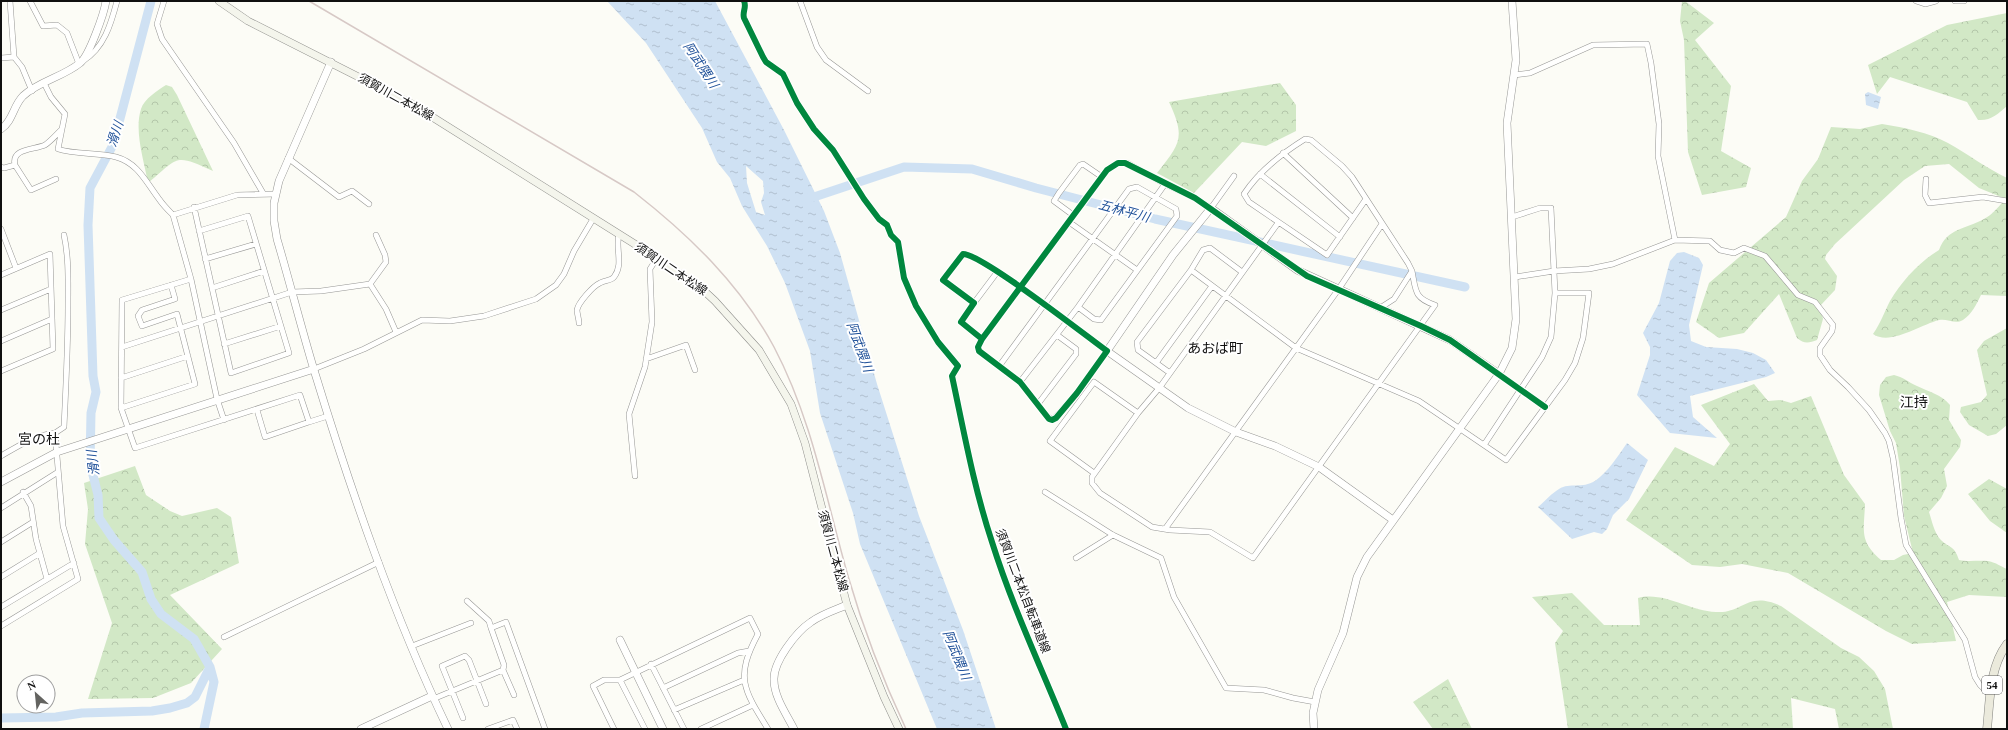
<svg xmlns="http://www.w3.org/2000/svg" width="2008" height="730" font-family="'Times New Roman','Noto Sans JP',serif">
<style>
.forest{fill:url(#forest-crowns)}
.water{fill:url(#water-ripples);fill-rule:evenodd}
.lines{fill:none;stroke-linecap:round;stroke-linejoin:round}
.river{stroke:#cfe1f3;stroke-width:9}
.minor-casing{stroke:#969694;stroke-width:6}
.tertiary-casing{stroke:#969694;stroke-width:8}
.secondary-casing{stroke:#8d8d8a;stroke-width:8}
.primary-casing{stroke:#848481;stroke-width:9}
.minor{stroke:#fffffe;stroke-width:5}
.tertiary{stroke:#fffffe;stroke-width:7}
.secondary{stroke:#f4f5ec;stroke-width:7}
.primary{stroke:#ebeadc;stroke-width:8}
.rail{stroke:#d7c9c6;stroke-width:1.5}
.cycleway-casing{stroke:#fff;stroke-width:8}
.cycleway{stroke:#00873e;stroke-width:6}
.labels{text-anchor:middle;dominant-baseline:central;stroke-width:4;stroke-linejoin:round;paint-order:stroke}
.shield{fill:#fff;stroke:#585858;stroke-width:1}
.shield-label{font-size:11px;font-weight:bold;fill:#101010}
.street-label{font-size:12px;fill:#101010;stroke:#fff}
.water-label{font-size:13px;font-style:italic;fill:#21529a;stroke:#fff}
.quarter-label{font-size:14px;fill:#101010;stroke:#fff}
</style>
<defs>
<pattern id="forest-crowns" width="20" height="18" patternUnits="userSpaceOnUse"><rect width="20" height="18" fill="#d2e8c6"/><path d="M2 6a3 3 0 1 1 6 0M12 15a3 3 0 1 1 6 0" fill="none" stroke="#b3c6a9"/></pattern>
<pattern id="water-ripples" width="26" height="14" patternUnits="userSpaceOnUse"><rect width="26" height="14" fill="#cfe1f3"/><path d="M2 4q2-2 4 0t4 0M15 11q2-2 4 0t4 0" fill="none" stroke="#b1c0cf"/></pattern>
</defs>
<rect width="100%" height="100%" fill="#fcfcf6"/>
<!-- forest -->
<path class="forest" d="M1682,1H1685L1714,23L1695,40L1731,86L1721,151L1751,168L1746,187L1702,195L1688,152L1684,40L1680,21Z
M2007,13V106C1998,114 1991,121 1978,120L1967,102L1890,77L1877,94L1868,65L1947,25Z
M1280,83L1296,105V131L1266,146L1242,142L1194,193L1157,173C1180,144 1186,138 1169,102Z
M166,85L172,87L177,95L213,171C174,153 179,157 148,183C144,161 134,131 141,109C144,99 158,90 166,85Z
M1882,124C1905,128 1928,132 1948,143C1968,154 1986,168 2007,178V296L1981,295C1976,305 1972,314 1963,320C1955,325 1947,318 1939,320C1920,325 1890,346 1873,334C1881,322 1884,313 1890,301C1902,281 1919,262 1939,250C1947,228 1966,229 1984,219C1992,215 1997,208 2003,202L2001,197L1979,188L1949,164L1925,166L1904,180L1835,244L1826,255L1825,259L1837,276L1835,290L1820,306L1823,319L1817,340C1809,343 1804,344 1797,338L1779,294L1744,333L1719,338L1696,322L1709,283L1786,217L1802,181L1818,159L1831,127L1860,129Z
M2007,328V425L1996,434L1988,436L1969,425L1960,412L1961,407L1981,402L1987,395L1977,350L1984,341Z
M1894,375C1903,377 1908,382 1917,386C1929,392 1941,394 1950,405L1949,420L1961,440L1960,447L1944,469L1947,486L1941,498L1929,512C1932,521 1934,532 1940,539C1948,548 1954,544 1959,560C1969,562 1977,560 1988,561C1997,563 2000,566 2007,569V597L1969,595L1947,602L1956,641L1912,644L1886,631L1788,573L1742,564L1720,567L1692,565L1626,520L1675,447L1714,466L1730,444L1701,405L1754,384L1768,401L1781,400L1791,403L1811,396L1844,475L1865,504C1864,531 1859,541 1881,560H1894L1903,555L1913,553L1904,516L1900,468L1896,443L1890,431L1879,395L1880,385L1886,377Z
M135,466L146,495L170,511L182,516L217,508L231,517L239,563L170,595L222,649L191,683L153,698L88,699L112,623L85,544L88,509L84,483Z
M1989,479L2007,489V533L1990,521L1968,494Z
M1572,593L1604,625H1640L1638,598C1664,591 1689,611 1716,612C1743,614 1747,590 1781,606L1841,648L1859,657L1874,671L1885,689L1893,729H1839L1835,709L1791,698L1793,729H1568L1555,643L1563,631L1532,597Z
M1448,679L1472,729H1433L1413,702Z"/>
<!-- water -->
<path class="water" d="M607,1H715L784,130L824,211L840,253L877,384L919,516L963,630L996,729H937L860,544L853,513L820,413L810,351L785,283L767,246L742,206L730,178L717,162L702,128L646,43ZM746,166L763,181L764,193L761,202L765,215L756,212L747,183Z
M1868,92L1881,97L1878,109L1866,105L1865,94Z
M1684,252L1699,258L1703,265L1689,325L1691,341L1706,347L1737,349L1753,353L1766,360L1775,373L1766,377L1690,396L1693,417L1717,438L1670,433L1637,395L1650,355V347L1643,333L1659,303L1670,261L1677,253Z
M1627,443L1648,460L1629,499L1613,515L1607,529L1602,534L1594,532L1572,539L1538,507C1545,501 1552,493 1559,489C1570,482 1582,489 1595,481C1608,472 1618,456 1627,443Z"/>
<g class="lines">
<!-- river -->
<path class="river" d="M151,1L113,145L90,188L88,225L93,376L96,392L91,413L90,463L98,495L99,518L114,540L142,572L151,599L161,614L194,639L210,667L214,682L204,729
M805,198L814,197L904,167L972,169L1036,188L1155,219L1465,287
M1,718L56,717L82,713L152,711L170,708L187,703L195,697L210,667"/>
<!-- minor casing -->
<g class="minor-casing">
<path id="minor" d="M10,1L14,57L22,67L32,91
M30,1L43,26L57,25L67,33L79,64
M164,1L157,24L162,39L234,143L263,193
M800,1L817,47L826,60L868,91
M1916,1L1925,4L1936,1
M1955,1H1964
M1,58L14,57
M83,61C104,48 111,24 117,1
M1514,75L1530,73L1593,45L1647,44L1651,63L1659,124L1658,156L1675,240
M44,83L51,97L65,114L58,149C76,155 97,152 116,157C138,163 146,182 159,199C163,205 168,210 173,215
M1283,153L1353,218
M288,158L339,197L352,191L369,204
M15,165C11,148 34,150 45,145C51,141 56,135 61,130
M1,167L4,168L15,165L31,190L56,179
M1260,174L1340,237
M1926,179L1925,195L1929,203L1983,197L2007,201
M1366,199L1327,255L1249,202L1244,194C1259,171 1281,154 1305,139L1311,140L1342,166L1352,177L1408,263L1412,271L1394,299L1380,308
M194,207L231,373L289,353L248,216L199,231
M1073,215L1054,201L1059,193L1080,165L1083,164L1102,177
M1069,222L1137,270
M1278,223L1160,387L1138,413L1092,477V483L1100,493L1152,527L1170,530L1210,532L1253,558L1435,305C1414,298 1416,291 1412,271
M1,229L16,268
M376,235L385,255L386,262L370,284L386,309L396,332
M205,259L256,244
M1191,270L1296,348L1419,401L1506,460L1565,380L1575,363L1583,338L1589,293H1555
M1,275L50,254L53,349L1,371
M1515,277L1554,271L1589,269L1613,264L1675,240L1710,241L1720,250L1734,253L1744,248L1765,256L1798,295L1815,302L1833,325L1832,331L1820,348V355L1830,370L1848,387L1869,410L1885,433L1889,441L1893,458L1901,518L1906,545L1965,640L1975,677L1980,685L1990,695
M191,279L122,300L121,408L135,448L300,395L309,422L265,437L257,410
M212,288L264,271
M974,303L998,271
M1,310L51,289
M579,323C579,319 577,314 577,310C578,303 593,286 600,283C605,280 611,281 614,277C624,264 615,249 619,234
M982,339L961,322L974,303L943,280L963,254C982,254 1085,335 1107,351L1077,393L1053,420L1047,416L1020,382L979,351L978,347L982,339L1107,170L1118,163H1127L1165,184L1195,198L1211,208L1234,176
M1,341L52,319
M224,344L281,326
M122,347L292,292L321,291L370,284
M646,359L686,345L695,370
M1156,363L1212,286
M1000,365L1129,189L1137,187L1176,209L1177,216L1101,320L1094,319L1078,307
M314,369L364,349L422,320L450,321L484,316L536,299L556,285L564,274L574,251L593,219
M1170,373L1138,350L1137,342L1191,270L1203,250L1210,248L1242,272
M1499,374L1545,407
M121,378L188,356
M1020,382L1078,307L1165,184
M1038,404L1076,354V349L1057,335
M121,408L195,384L177,314L142,326L138,316L142,310L175,299L171,285
M224,420L217,399L191,279L173,215L237,195L276,194
M309,422L328,416
M1484,445L1542,357L1551,337L1555,293L1551,208H1540L1512,217
M1,456C18,446 35,435 55,433
M1094,473L1050,441L1094,382L1138,413
M635,476L629,414L645,367L652,322L650,269L657,258
M23,492L31,506L36,539L47,579
M1045,492L1113,535L1161,558L1174,597L1226,688L1264,690L1293,698L1315,702
M1,508L58,472
M1165,529L1338,290L1382,224
M1,542L33,522
M1076,558L1113,535
M1,577L40,553
M467,601L489,621L491,628
M1,607L74,563
M1,626L78,579L63,526L55,433L64,427C66,386 68,346 68,305C68,282 69,258 64,235
M224,637L379,562
M412,646L471,623
M651,664L684,729
M503,670L514,695
M620,680L645,729
M663,688L738,653L749,651
M433,699L503,670L504,665L491,628L506,622L545,729
M674,710L744,680
M463,718L442,666L465,656L469,660L486,704
M488,729L513,720L517,729
M614,729L593,686L604,680H620L750,618L758,634C735,677 743,689 768,729
M701,729L753,705"/>
</g>
<!-- tertiary casing -->
<g class="tertiary-casing">
<path id="tertiary" d="M331,62L279,181L274,203V221L277,239C290,283 301,327 314,370C351,491 393,614 448,729
M1,129C13,121 13,106 23,96C39,81 63,77 80,63C89,56 104,14 106,1
M1,482L57,452L314,369
M1393,520L1319,467L1275,446L1236,432L1188,408L1107,351L1173,255L1211,208L1297,270L1450,340L1499,374
M620,640L663,729
M361,729L432,696
M794,729C787,715 774,697 774,680C773,662 796,632 811,622C822,614 835,610 847,605
M1314,729L1313,713L1318,690L1343,633L1357,577L1367,557L1499,374L1512,348L1516,319L1507,123L1516,60L1512,1"/>
</g>
<!-- secondary casing -->
<g class="secondary-casing">
<path id="secondary" d="M219,1L248,21L410,103L657,258L701,288L715,301L759,350L791,404L805,443L847,605L884,697L899,729"/>
</g>
<!-- primary casing -->
<g class="primary-casing">
<path id="primary" d="M1987,729C1990,701 1989,668 2007,644"/>
</g>
<!-- minor -->
<use href="#minor" class="minor"/>
<!-- tertiary -->
<use href="#tertiary" class="tertiary"/>
<!-- secondary -->
<use href="#secondary" class="secondary"/>
<!-- primary -->
<use href="#primary" class="primary"/>
<!-- rail -->
<path class="rail" d="M309,1L634,192C689,235 740,284 774,347C812,419 826,499 848,576C863,628 883,680 906,729"/>
<!-- cycleway casing -->
<g class="cycleway-casing">
<path id="cycleway" d="M744,1C747,7 742,12 744,18L763,57L766,62L783,74L797,103L814,129L833,150L864,199L879,219L887,225L891,235L898,242L904,278L916,306L938,342L958,366L952,376C964,432 974,488 992,542C1012,606 1041,667 1066,729
M982,339L961,322L974,303L943,280L963,254C982,254 1085,335 1107,351L1077,393L1056,418L1052,420L1049,419L1020,382L979,351L978,347L982,339L1107,170L1118,163H1125L1195,198L1307,276L1421,326L1450,340L1545,407"/>
</g>
<!-- cycleway -->
<use href="#cycleway" class="cycleway"/>
</g>
<g class="labels">
<!-- shield labels -->
<rect class="shield" x="1982" y="676" width="20" height="18" rx="3"/>
<g class="shield-label">
<text x="1992" y="685">54</text>
</g>
<!-- street labels -->
<g class="street-label">
<text transform="translate(396 97) rotate(29)">須賀川二本松線</text>
<text transform="translate(671 269) rotate(34)">須賀川二本松線</text>
<text transform="translate(833 551) rotate(75)">須賀川二本松線</text>
<text transform="translate(1023 591) rotate(69)">須賀川二本松自転車道線</text>
</g>
<!-- water labels -->
<g class="water-label">
<text transform="translate(701 65) rotate(57)">阿武隈川</text>
<text transform="translate(115 134) rotate(-72)">滑川</text>
<text transform="translate(1124 211) rotate(15)">五林平川</text>
<text transform="translate(860 347) rotate(70)">阿武隈川</text>
<text transform="translate(93 463) rotate(-97)">滑川</text>
<text transform="translate(957 655) rotate(68)">阿武隈川</text>
</g>
<!-- quarter labels -->
<g class="quarter-label">
<text x="1215" y="348">あおば町</text>
<text x="1914" y="402">江持</text>
<text x="39" y="439">宮の杜</text>
</g>
</g>
<!-- border -->
<rect width="2008" height="730" fill="none" stroke="#101010" stroke-width="4"/>
<!-- north arrow -->
<g transform="translate(36 694) rotate(333)"><circle r="19" fill="#ffffff" stroke="#9f9f9f"/>
<path d="M0-3L7 15L0 10L-7 15Z" fill="#636360"/>
<text y="-6" font-size="11" font-weight="bold" text-anchor="middle" fill="#101010">N</text>
</g>
</svg>
